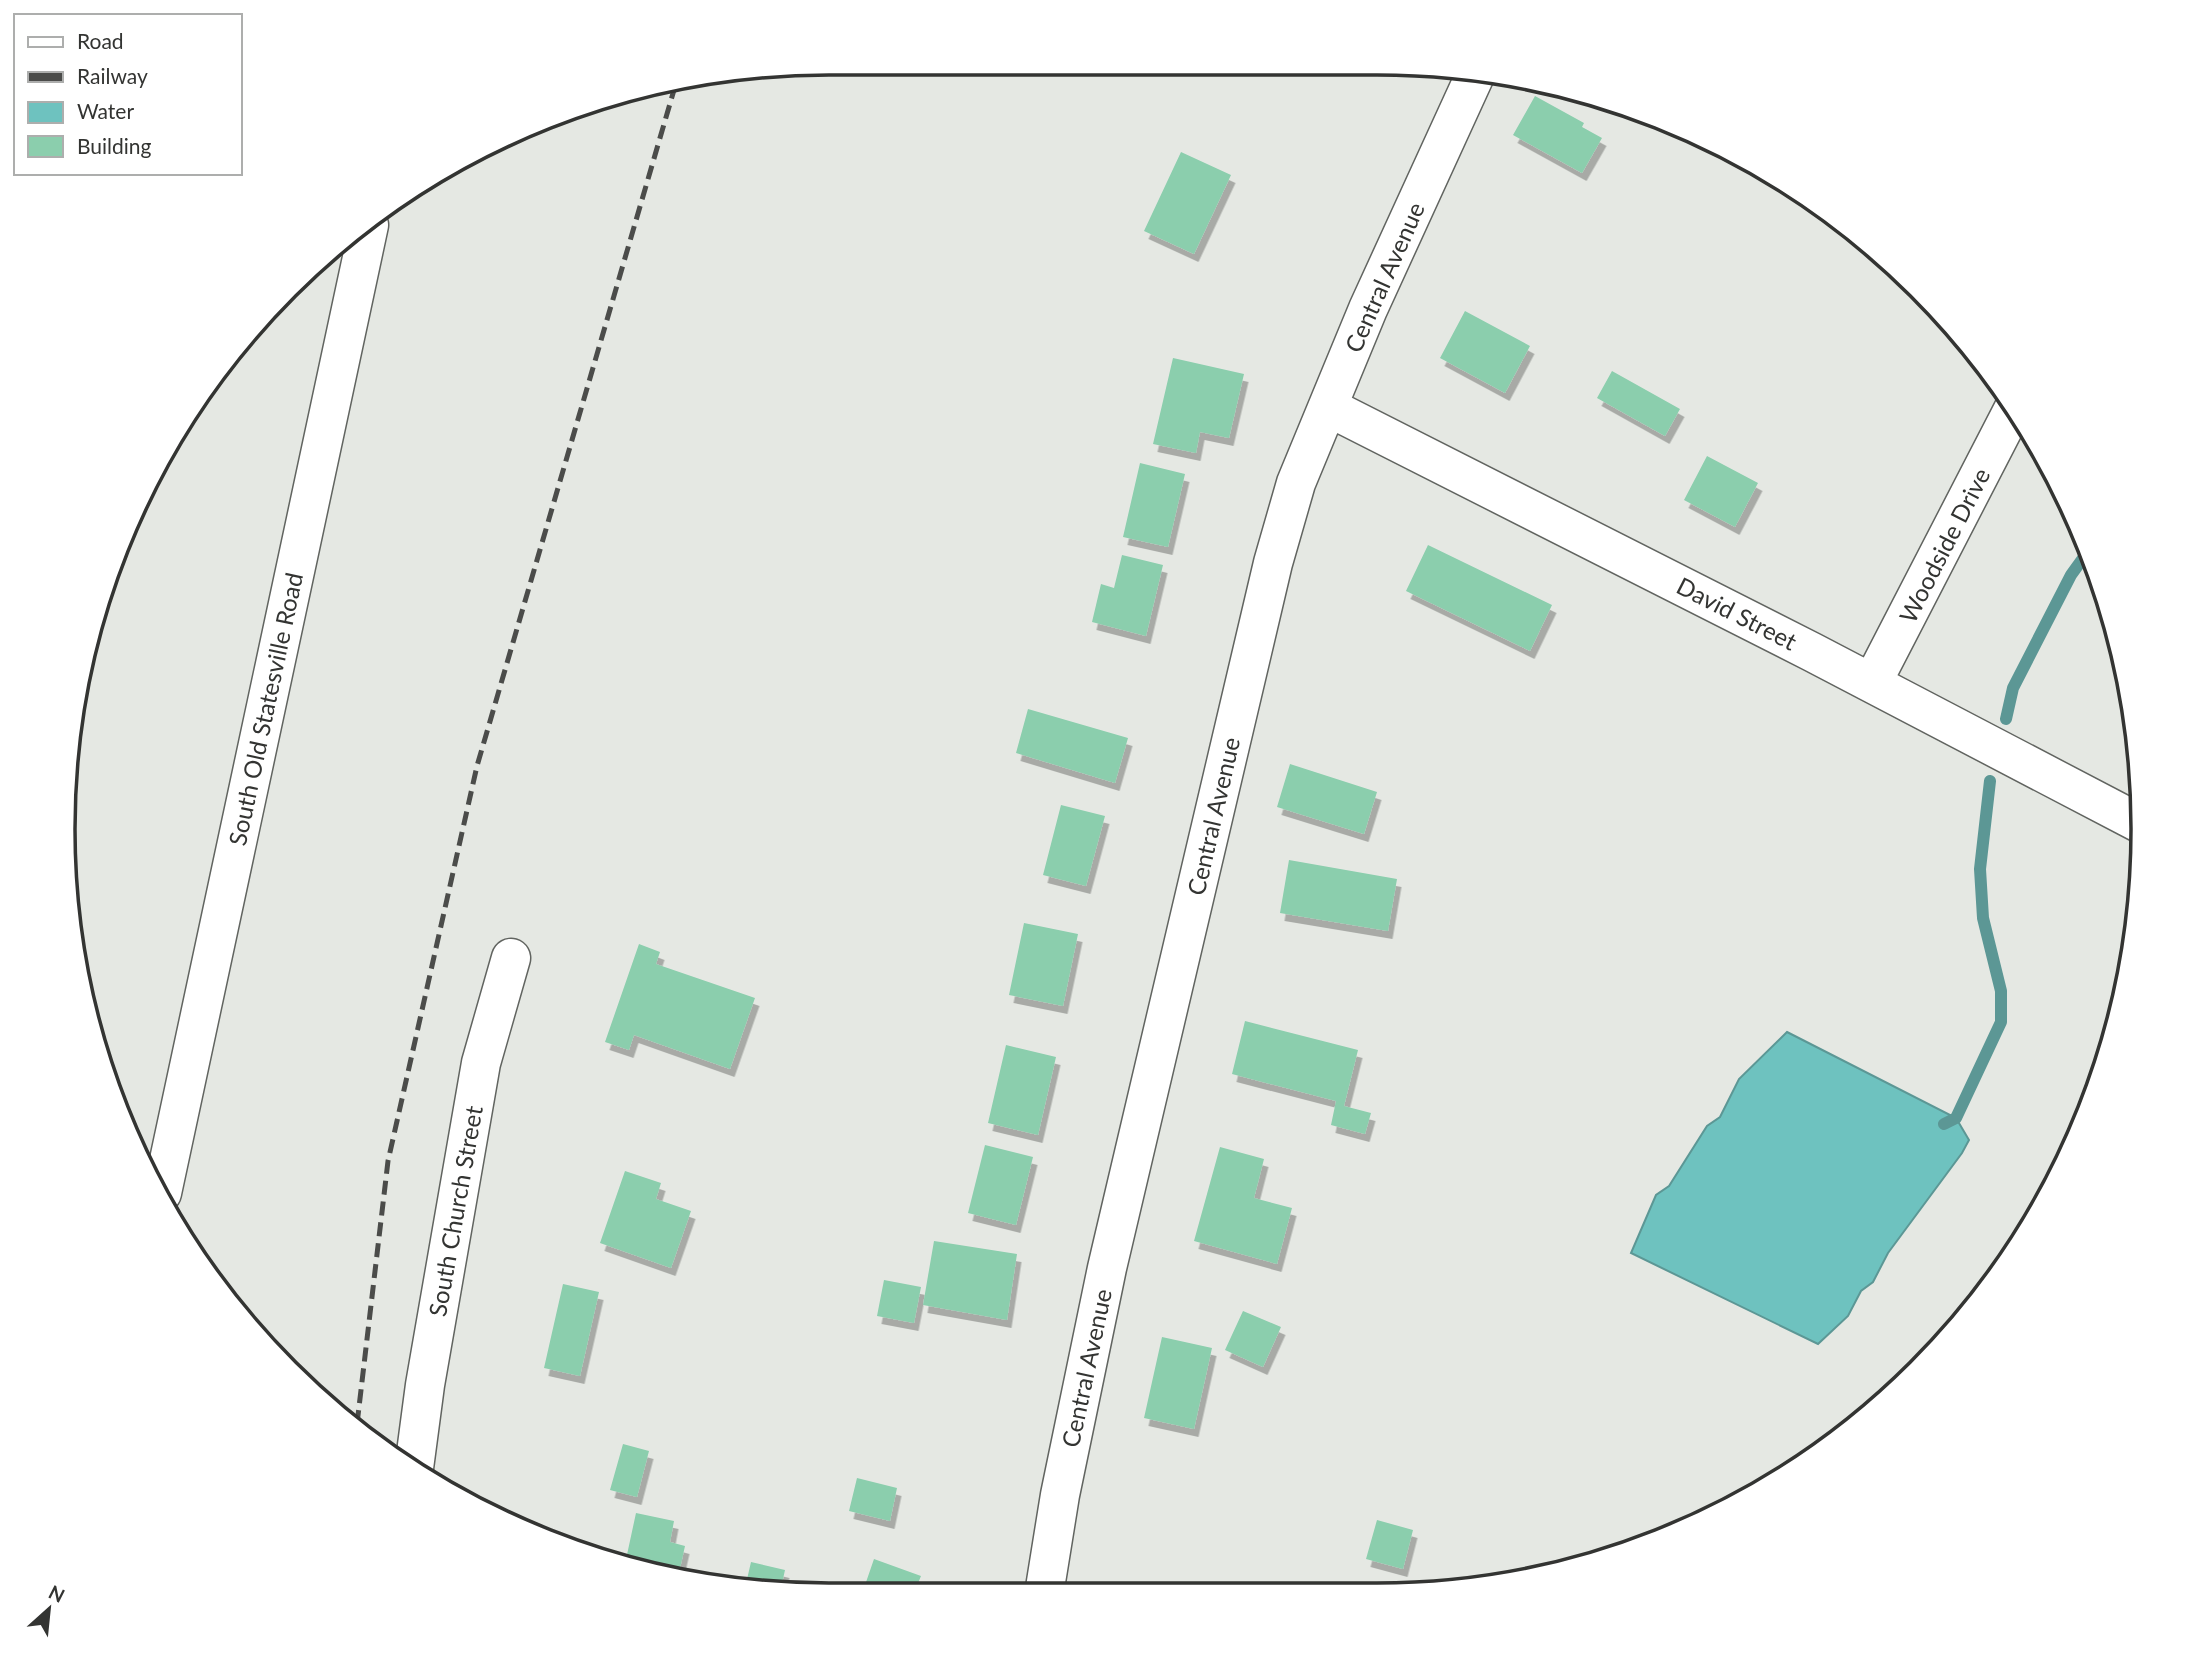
<svg xmlns="http://www.w3.org/2000/svg" width="2206" height="1658" font-family="Lato,sans-serif">
<style>
.water{fill:#6ec2bf;stroke:#5c9795;stroke-width:2}
.lines{fill:none;stroke-linecap:round;stroke-linejoin:round}
.stream{stroke:#5c9795;stroke-width:12}
.building{fill:#8bcead;filter:url(#shadow)}
.minor-casing{stroke:#616460;stroke-width:41}
.major-casing{stroke:#616460;stroke-width:41}
.minor{stroke:#fff;stroke-width:38}
.major{stroke:#fff;stroke-width:38}
.rail{stroke:#4b4c4a;stroke-width:5;stroke-dasharray:14 7;stroke-linecap:butt}
.labels{text-anchor:middle;dominant-baseline:central;stroke-width:7;stroke-linejoin:round;paint-order:stroke}
.street-label{font-size:24px;fill:#333432;stroke:#fff}
.rim{fill:none;stroke:#333432;stroke-width:3.5}
</style>
<defs>
<filter id="shadow"><feDropShadow dx="4.5" dy="8" stdDeviation="0" flood-color="#0004"/></filter>
</defs>
<rect width="100%" height="100%" fill="#e5e8e3"/>
<!-- water -->
<path class="water" d="M1787,1032L1956,1118L1969,1140L1962,1153L1888,1253L1873,1282L1861,1291L1848,1316L1818,1344L1631,1253L1656,1195L1669,1186L1707,1126L1720,1117L1739,1079Z"/>
<g class="lines">
<!-- stream -->
<path class="stream" d="M2006,719L2013,688L2071,575L2089,550
M1944,1124L1956,1118L2001,1022V991L1983,918L1980,869L1990,781"/>
</g>
<!-- building -->
<path class="building" d="M1535,96L1584,123L1582,127L1602,138L1582,173L1513,135Z
M1181,152L1231,175L1194,254L1144,231Z
M1465,311L1530,346L1505,393L1440,358Z
M1173,358L1244,374L1229,438L1200,432L1196,453L1153,444Z
M1612,371L1680,409L1665,436L1597,398Z
M1707,456L1758,483L1735,527L1684,500Z
M1140,463L1185,474L1168,547L1123,537Z
M1428,545L1552,605L1530,651L1406,591Z
M1122,555L1163,565L1146,636L1092,622L1101,584L1114,588Z
M1028,709L1128,738L1115,783L1016,753Z
M1290,764L1377,792L1364,834L1277,807Z
M1061,805L1105,816L1086,886L1043,875Z
M1289,860L1397,879L1388,931L1280,913Z
M1024,923L1078,934L1063,1006L1009,995Z
M639,944L660,952L656,964L755,998L730,1069L634,1035L629,1050L605,1042Z
M1245,1021L1358,1050L1344,1106L1371,1113L1365,1134L1331,1125L1336,1101L1232,1074Z
M1006,1045L1056,1057L1038,1135L988,1123Z
M985,1145L1033,1157L1016,1225L968,1213Z
M1220,1147L1264,1159L1254,1198L1292,1208L1277,1264L1194,1241Z
M625,1171L661,1183L656,1199L691,1211L671,1268L600,1243Z
M934,1241L1017,1254L1007,1320L923,1305Z
M884,1280L921,1287L914,1323L877,1316Z
M563,1284L599,1292L580,1376L544,1368Z
M1243,1311L1281,1327L1263,1367L1225,1350Z
M1162,1337L1212,1348L1194,1429L1144,1418Z
M623,1444L649,1451L637,1497L610,1490Z
M857,1478L897,1488L890,1521L849,1511Z
M636,1513L674,1521L670,1542L685,1546L678,1577L625,1564Z
M1377,1520L1413,1530L1403,1569L1366,1559Z
M874,1559L921,1576L916,1588H864Z
M751,1562L785,1570L781,1588H745Z"/>
<g class="lines">
<!-- minor casing -->
<g class="minor-casing">
<path id="minor" d="M1328,407L1812,652L2143,825
M1872,683L2015,406
M414,1468L425,1385L481,1063L511,958
M1045,1588L1060,1495L1107,1268L1273,563L1296,483L1368,309L1476,73"/>
</g>
<!-- major casing -->
<g class="major-casing">
<path id="major" d="M162,1193L369,225"/>
</g>
<!-- minor -->
<use href="#minor" class="minor"/>
<!-- major -->
<use href="#major" class="major"/>
<!-- rail -->
<path class="rail" d="M357,1424L388,1161L477,766L676,83"/>
</g>
<g class="labels">
<!-- street labels -->
<g class="street-label">
<text transform="translate(1384 277) rotate(-66)">Central Avenue</text>
<text transform="translate(1944 545) rotate(-63)">Woodside Drive</text>
<text transform="translate(1737 613) rotate(27)">David Street</text>
<text transform="translate(265 709) rotate(-78)">South Old Statesville Road</text>
<text transform="translate(1213 816) rotate(-77)">Central Avenue</text>
<text transform="translate(455 1211) rotate(-80)">South Church Street</text>
<text transform="translate(1086 1368) rotate(-78)">Central Avenue</text>
</g>
</g>
<!-- crop -->
<path d="M0 0H2206V1658H0ZM829 75H1377A754 754 0 0 1 2131 829V829A754 754 0 0 1 1377 1583H829A754 754 0 0 1 75 829V829A754 754 0 0 1 829 75Z" fill="#fff" fill-rule="evenodd"/>
<path class="rim" d="M829 75H1377A754 754 0 0 1 2131 829V829A754 754 0 0 1 1377 1583H829A754 754 0 0 1 75 829V829A754 754 0 0 1 829 75Z"/>
<!-- legend -->
<rect x="14" y="14" width="228" height="161" fill="#ffffff" stroke="#adaead" stroke-width="2"/>
<rect x="28" y="37" width="35" height="10" fill="#ffffff" stroke="#adaead" stroke-width="2"/>
<text x="77" y="49" font-size="21" fill="#333432">Road</text>
<rect x="28" y="72" width="35" height="10" fill="#4b4c4a" stroke="#adaead" stroke-width="2"/>
<text x="77" y="84" font-size="21" fill="#333432">Railway</text>
<rect x="28" y="102" width="35" height="21" fill="#6ec2bf" stroke="#adaead" stroke-width="2"/>
<text x="77" y="119" font-size="21" fill="#333432">Water</text>
<rect x="28" y="136" width="35" height="21" fill="#8bcead" stroke="#adaead" stroke-width="2"/>
<text x="77" y="154" font-size="21" fill="#333432">Building</text>
<!-- north arrow -->
<g transform="translate(49 1609) rotate(27)" stroke="#ffffff" stroke-width="5" paint-order="stroke">
<path d="M0-5L12 26L0 18L-12 26Z" fill="#333432"/>
<text y="-10" font-size="19" font-weight="bold" text-anchor="middle" fill="#333432">N</text>
</g>
</svg>
